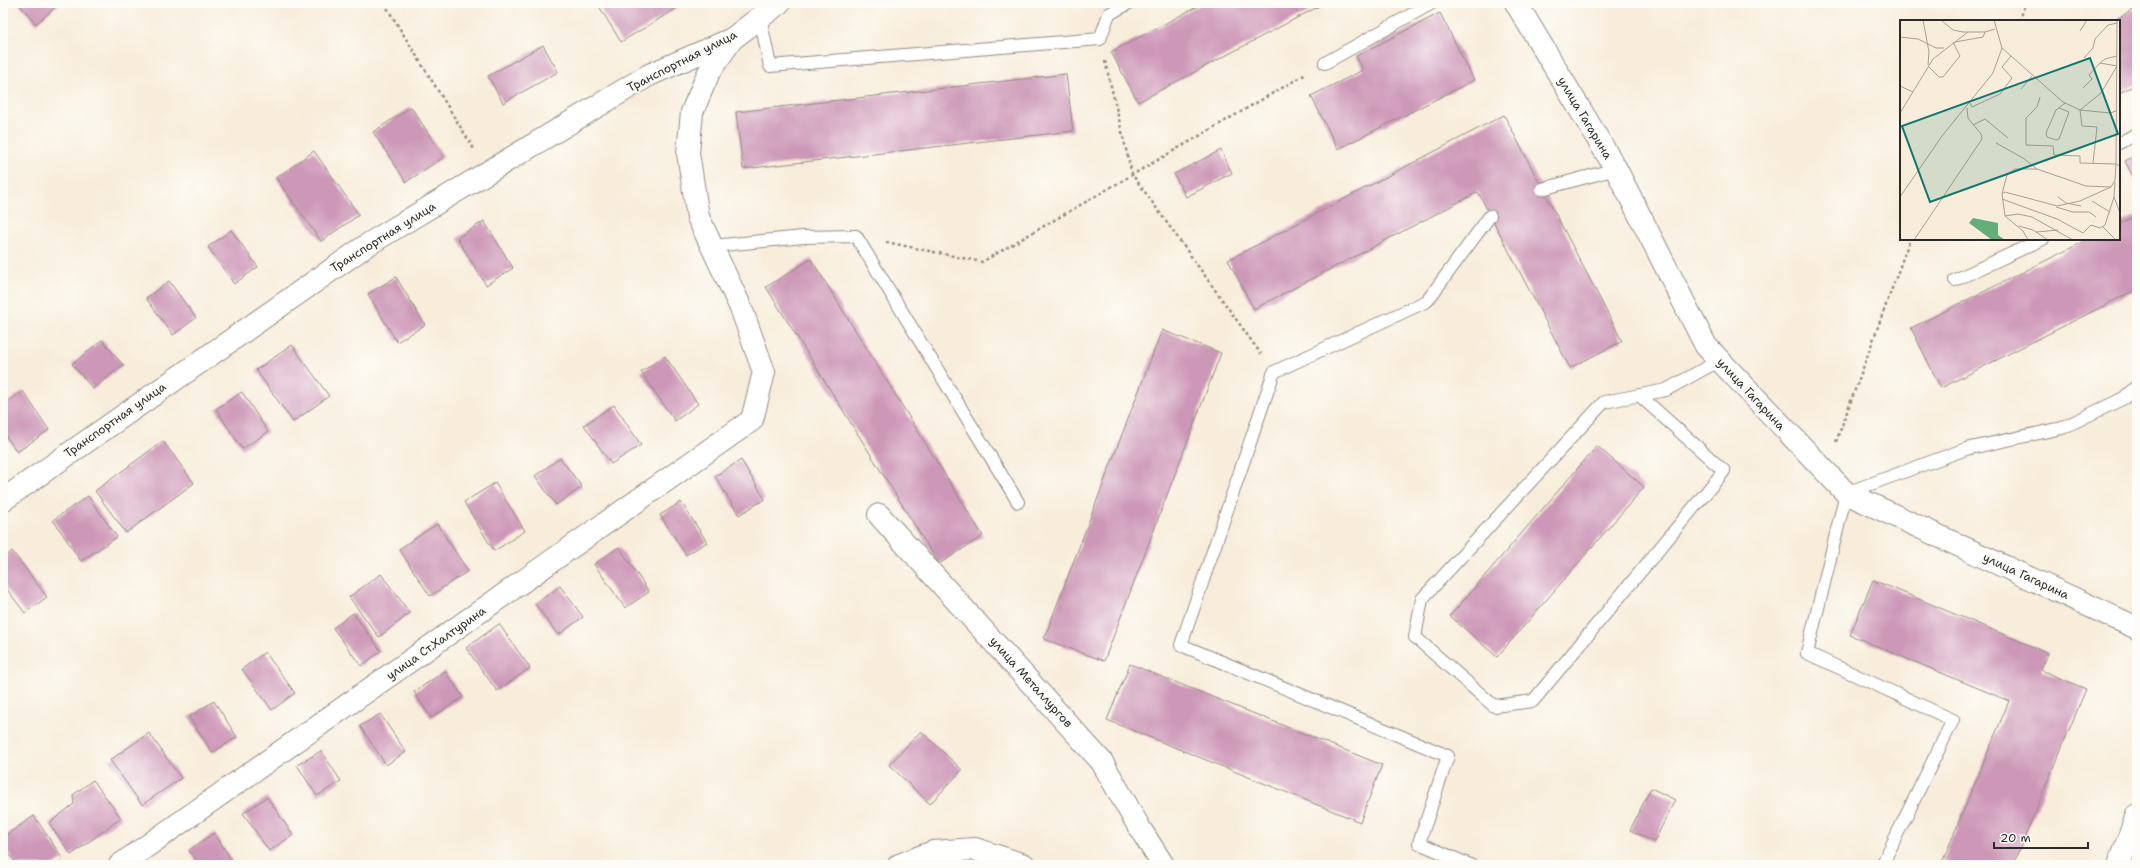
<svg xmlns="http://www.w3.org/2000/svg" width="2140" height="868" font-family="'Shantell Sans',sans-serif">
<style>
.building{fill:#cd98b8}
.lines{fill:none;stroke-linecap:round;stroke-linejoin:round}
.service-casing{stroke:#928c83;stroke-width:14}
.minor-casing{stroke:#928c83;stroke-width:24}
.path{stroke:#928c83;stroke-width:2.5;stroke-dasharray:3 3;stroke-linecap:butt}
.service{stroke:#fff;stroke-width:12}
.minor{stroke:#fff;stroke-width:22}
.labels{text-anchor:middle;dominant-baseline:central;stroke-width:4;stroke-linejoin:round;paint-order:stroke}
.street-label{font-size:12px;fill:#2b2b2b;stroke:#fdfcf7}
.inset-road{fill:none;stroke:#a69f95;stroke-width:1}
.view{fill:#0f766e;fill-opacity:0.15;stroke:#0f766e;stroke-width:2}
.inset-edge{fill:none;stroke:#2b2b2b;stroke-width:2}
</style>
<rect width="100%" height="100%" fill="#fdfcf7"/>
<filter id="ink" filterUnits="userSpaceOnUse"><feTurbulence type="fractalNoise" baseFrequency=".025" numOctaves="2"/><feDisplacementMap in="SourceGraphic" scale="8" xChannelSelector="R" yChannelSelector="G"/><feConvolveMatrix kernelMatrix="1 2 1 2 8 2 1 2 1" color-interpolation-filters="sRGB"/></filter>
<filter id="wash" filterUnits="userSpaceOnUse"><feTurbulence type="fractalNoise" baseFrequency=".012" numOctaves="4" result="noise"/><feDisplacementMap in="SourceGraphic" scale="16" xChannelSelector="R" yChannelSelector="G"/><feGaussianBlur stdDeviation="0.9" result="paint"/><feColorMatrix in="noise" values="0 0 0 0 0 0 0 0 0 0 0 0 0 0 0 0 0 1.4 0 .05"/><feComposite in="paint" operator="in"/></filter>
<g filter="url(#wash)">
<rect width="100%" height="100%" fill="#f8eddb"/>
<g id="blocks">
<!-- building -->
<path class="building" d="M18,3H60L36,24Z
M597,3H684V4L621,42Z
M1204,3H1325L1138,102L1111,52Z
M2137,8V84L2119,93V21H2112Z
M1440,13L1474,80L1338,149L1311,96L1363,70L1356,56Z
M543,45L558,72L503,103L488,76Z
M1066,74L1073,131L743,169L736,112Z
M411,107L444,157L406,182L373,132Z
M1504,115L1622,341L1570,368L1478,192L1254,309L1228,260Z
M1221,150L1232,173L1186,197L1174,174Z
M314,151L359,215L321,241L276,178Z
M2137,155V185L2125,161Z
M2137,215V289L1941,388L1911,328L2089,239H2119V224Z
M484,221L513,268L486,285L457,238Z
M231,230L258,267L234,284L208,247Z
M811,259L983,536L939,564L766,287Z
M396,277L425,325L397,342L368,294Z
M169,281L196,318L173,335L146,298Z
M1162,330L1221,353L1104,661L1044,639Z
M102,340L123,365L93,389L72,364Z
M292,345L329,396L293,422L256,370Z
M665,356L698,404L675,421L641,372Z
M23,391L49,430L17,452L3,432V405Z
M242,392L268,432L242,449L216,409Z
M614,405L641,445L611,464L584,425Z
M163,441L194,483L126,533L95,491Z
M1597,446L1644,487L1497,657L1450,616Z
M560,458L582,487L556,505L535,476Z
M741,460L765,499L739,515L715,476Z
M495,483L525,531L494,551L464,502Z
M88,496L117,537L81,561L53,520Z
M681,502L707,542L686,555L660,515Z
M437,524L468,571L430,596L399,549Z
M619,547L649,592L625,608L594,564Z
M12,551L47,597L25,613L3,584V559Z
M381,574L410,613L379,637L349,597Z
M1873,580L2048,653L2041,670L2086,689L2013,865H1941L2009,701L1850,635Z
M560,586L583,617L558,635L535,604Z
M353,613L381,651L361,666L333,628Z
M499,624L530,668L497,691L466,648Z
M265,652L295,693L272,710L242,669Z
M1130,664L1382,765L1360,822L1107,720Z
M445,671L463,697L431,718L414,692Z
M214,701L237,737L212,753L189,717Z
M380,714L406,752L386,765L360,726Z
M921,731L962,770L930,804L889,765Z
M149,733L181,778L142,805L110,760Z
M321,751L341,781L317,796L297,765Z
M93,780L121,818L71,855L49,823L74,804L73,795Z
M1651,788L1675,800L1654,842L1630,830Z
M267,797L293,835L269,851L243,813Z
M34,816L63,859L55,865H17L3,845V837Z
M214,833L235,865H199L189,850Z"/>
</g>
</g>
<g filter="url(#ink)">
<use href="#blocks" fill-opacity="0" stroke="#928c83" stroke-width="1"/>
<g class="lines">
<!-- service casing -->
<g class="service-casing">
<path id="service" d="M760,17L770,66L1100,39L1109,14L1129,3
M1325,63L1432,3
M2119,143L2137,134
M1542,189L1616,169
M713,246L803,237L856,236L1018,502
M1955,280L2043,239
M1639,395L1724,471L1533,701L1494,706L1415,637L1422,599L1604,402L1666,390L1720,360
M1470,865L1419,843L1448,756L1181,645L1274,372L1427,301L1490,216
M1882,865L1953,720L1807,653L1846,493L1966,449L2062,428L2124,398L2137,386"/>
</g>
<!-- minor casing -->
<g class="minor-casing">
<path id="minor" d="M1516,3L1616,169L1706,346L1846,493L2137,628
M3,500L367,245L649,75L732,39L779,3
M879,515L1102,762L1139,827L1163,865
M120,865L752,420L764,372L741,308L698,217L688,153L692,112L709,72L732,39
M899,865L933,852L975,849L1024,865
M2119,865L2137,815"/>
</g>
<!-- path -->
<path class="path" d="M384,3L474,149
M2020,21L2025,3
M1105,61L1132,174L1261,354
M886,242L982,262L1306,74
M1836,442L1910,239"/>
<!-- service -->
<use href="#service" class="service"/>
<!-- minor -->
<use href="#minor" class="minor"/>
</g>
</g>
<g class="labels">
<!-- street labels -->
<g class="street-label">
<text transform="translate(682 61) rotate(-27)">Транспортная улица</text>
<text transform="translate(1585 118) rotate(59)">улица Гагарина</text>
<text transform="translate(383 237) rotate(-32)">Транспортная улица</text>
<text transform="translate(1751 394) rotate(47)">улица Гагарина</text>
<text transform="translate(115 420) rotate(-35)">Транспортная улица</text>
<text transform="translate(2026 576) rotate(25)">улица Гагарина</text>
<text transform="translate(436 643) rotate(-35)">улица Ст.Халтурина</text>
<text transform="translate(1031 682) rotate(48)">улица Металлургов</text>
</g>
</g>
<!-- overview -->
<g transform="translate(1900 20)">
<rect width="220" height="220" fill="#f8eddb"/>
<path d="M73,198L98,203V215L105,220H92L69,203Z" fill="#64ae77"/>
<path class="inset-road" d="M23,0L29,32L28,45M41,0L53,10L63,12H85L95,9M94,0L102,28L163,82L180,90L210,93L216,91M180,11L187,0M0,17L18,19L36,28H44M55,22L83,17L85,12M184,38L193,28L195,19L208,5L217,3M200,43L217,46M28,46L39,57H43L60,36L53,22M0,66L13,72M183,68L192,59L189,55L200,43L205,39L217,36M121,69L132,56M140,77L137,87L126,98V125L153,126L154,135L180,136V143L216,144L220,146M70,83L72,87L100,74L112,58L102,47L111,36M159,88L169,92L159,119L156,120L147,117L146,113L156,90L165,83M0,93L33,39L68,12M73,105L85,99L108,118M96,123L123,138L137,149L186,166L211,167L215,160L216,144L217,0M193,143L197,107L182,106L180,90L201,73L217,46M102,174L105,172L157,186L180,181L211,167M0,177L42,116L93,53L102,28M158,177L166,183L181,186M214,177L220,193M102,179L157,199L183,213L191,205L200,208L205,205L214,177L215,162M192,181L210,192M156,187L173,192H189L196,197M105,196L118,194L132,197L173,220M105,196L102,174L107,155L115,149H137M105,196L123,211L128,220M119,206L133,210L148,220M203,207L216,220M136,212L158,210M14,220L82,119L81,114L68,98L67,88"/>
<path class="view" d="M190,38L218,114L30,182L2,106Z"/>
<rect width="220" height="220" class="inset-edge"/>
</g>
<!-- margin -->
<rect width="2140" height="868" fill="none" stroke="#fdfcf7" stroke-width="16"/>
<!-- scale -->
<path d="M1994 842v6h94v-6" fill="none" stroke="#2b2b2b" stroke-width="2"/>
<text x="2000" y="842" font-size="12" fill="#2b2b2b" stroke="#fdfcf7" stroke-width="3" paint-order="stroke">20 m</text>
</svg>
